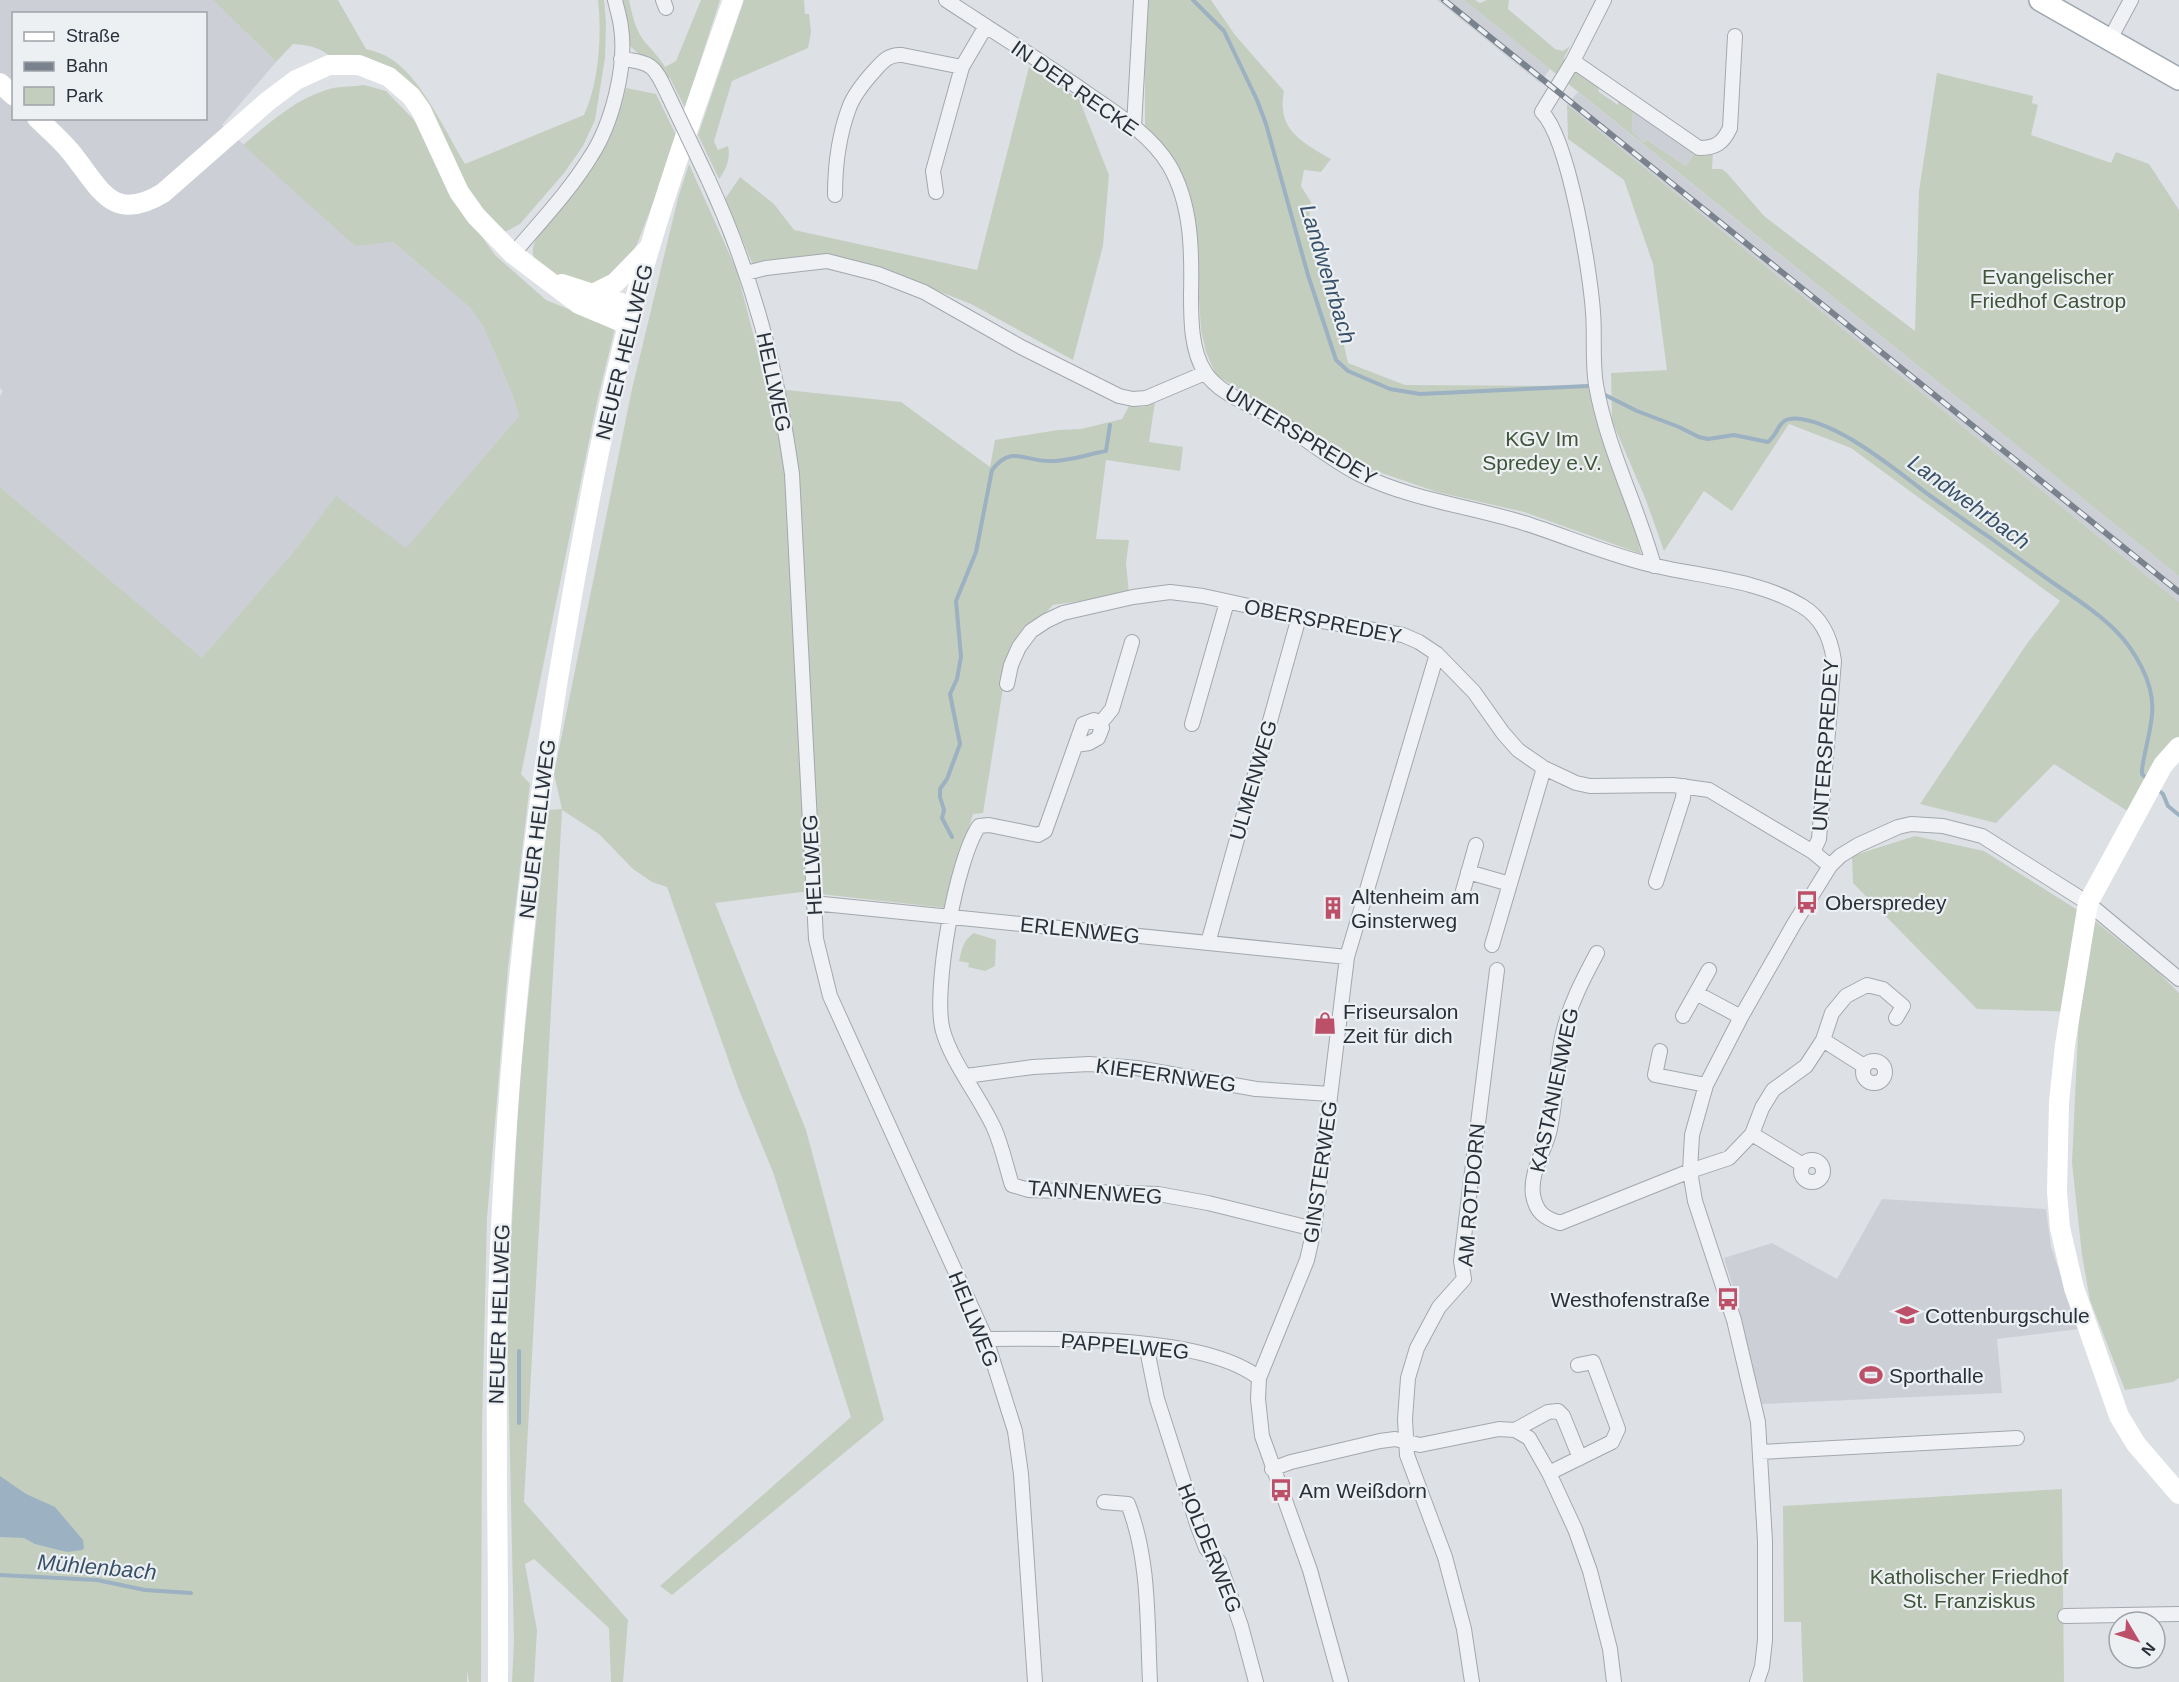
<svg xmlns="http://www.w3.org/2000/svg" width="2179" height="1682" font-family="Helvetica,sans-serif">
<style>
.built{fill:#ccd0d6;fill-rule:evenodd}
.green{fill:#c4cebf}
.water{fill:#9cb1c1}
.lines{fill:none;stroke-linecap:round;stroke-linejoin:round}
.stream{stroke:#9cb1c1;stroke-width:4}
.street-casing{stroke:#a3a8ae;stroke-width:16}
.primary-casing{stroke:#9ea6af;stroke-width:24}
.street{stroke:#eff1f4;stroke-width:14}
.secondary{stroke:#fff;stroke-width:20}
.primary{stroke:#fff;stroke-width:21}
.rail-casing{stroke:#79828d;stroke-width:6}
.rail{stroke:#ecf0f3;stroke-width:4;stroke-dasharray:11;stroke-linecap:butt}
.street-bridge-casing{stroke:#a3a8ae;stroke-width:16;stroke-linecap:butt}
.street-bridge{stroke:#eff1f4;stroke-width:14}
.labels{text-anchor:middle;dominant-baseline:central;stroke-width:4.5;stroke-linejoin:round;paint-order:stroke}
.street-label{font-size:21px;fill:#29303a;stroke:#ecf0f3}
.park-label{font-size:21px;fill:#3f5438;stroke:#ecf0f3}
.poi-label{font-size:21px;fill:#29303a;stroke:#ecf0f3;text-anchor:start}
.water-label{font-size:22px;font-style:italic;fill:#385169;stroke:#ecf0f3}
</style>
<rect width="100%" height="100%" fill="#dde1e5"/>
<!-- built -->
<path class="built" d="M0,0H213L276,62L222,125L355,245L393,242L475,311L483,326L512,394L519,416L406,549L336,497L295,550L202,659L0,487V396L3,391L0,388ZM14,14H206V118H14Z
M1437,0H1464L1550,69L1540,83Z
M1578,92L2179,576V602L1567,105Z
M1633,110L1696,151L1686,166L1647,140L1643,142L1632,131Z
M1882,1199L2046,1209L2051,1247L2079,1329L1997,1339L2002,1393L1762,1404L1737,1301L1724,1258L1772,1243L1837,1279Z"/>
<!-- green -->
<path class="green" d="M213,0H338L366,49C373,51 381,53 388,57C421,76 445,131 465,164L584,115C599,82 602,35 598,0H604L606,23L605,58L595,120L583,146L564,173L520,224L505,232L479,211L426,108L331,58C322,47 306,45 293,44L276,62Z
M623,0H629C632,14 635,29 644,41C652,50 659,57 665,67L676,61L701,0H720L685,108L670,78L668,79L660,65L654,60L639,54L630,46Z
M744,0H804L805,14H809L811,32L808,48L732,81L714,141L718,150L728,146C731,157 726,170 719,179L698,135Z
M1145,0H1211L1235,35L1284,91C1283,97 1282,104 1283,110C1285,135 1312,148 1331,159L1321,172L1304,170L1301,186L1311,202L1308,228L1331,287L1348,363L1405,385L1590,386L1631,511L1641,554L1524,512L1437,492L1361,466L1216,375L1206,352L1201,329L1194,223L1145,129Z
M1464,0H1475L1480,3L1487,0H1509L1508,9L1555,49L1563,51L1570,46L1564,58L1565,66L1560,77Z
M1029,67L1079,99L1109,175L1103,246L1073,360L971,304L911,280L821,256L753,265L725,199L740,177L774,204L794,230L977,270Z
M1578,69L1597,82L1599,92L1618,105V99L1633,110L1632,131L1643,142L1647,140L1686,166L1696,151H1713L1712,169H1722L1727,173L1764,216L1915,331L1919,191L1937,73L2033,96L2032,103L2038,105L2031,135L2111,163L2116,152L2149,164L2179,210V576L1566,82L1573,71Z
M364,85L386,91L414,120L435,154L453,196L495,255L546,300L615,328L597,402L521,774L530,784L508,968L487,1218L482,1425L481,1682H469L467,1671V1682H0V487L202,658L295,550L336,496L406,548L519,416L512,394L483,326L471,308L393,242L355,246L243,145C268,124 294,100 326,90C337,86 351,87 364,85Z
M626,88L656,94L676,135L657,193L637,244L625,266L597,286C577,281 546,279 535,260C531,253 533,244 537,238C546,222 561,209 572,195C598,164 617,127 626,88Z
M1567,105L2179,602V739L2129,812L2054,764L1996,823L1920,804L2026,645L2060,601L1851,448L1789,424L1732,511L1704,491L1664,551L1646,500L1612,421L1611,373L1667,370L1653,264L1624,180L1568,139Z
M689,164L737,271L767,388L901,402L990,467L995,440L1058,430L1081,429L1122,419L1129,406L1144,407L1155,402L1149,442L1183,447L1180,471L1106,460L1096,539L1129,540L1126,563L1129,594L1053,605L1013,648L1003,688L983,813L973,814L946,908L802,892L715,903L806,1130L884,1420L672,1595L660,1586L851,1417L773,1172L739,1090L667,887L652,882L633,869L599,834L562,810L524,1502L628,1620L623,1682H611L609,1628L534,1559L525,1564L537,1630L534,1682H512L514,1640L507,1321L519,1085L548,810L562,809L554,774L632,389L678,198Z
M1915,836L1984,851L2095,921L2158,972L2179,993V1378L2173,1382L2125,1390L2090,1300L2082,1255L2072,1163L2079,1012L1977,1009L1853,883L1852,856Z
M974,933L996,940L995,966L985,971L968,967L969,963L959,961C962,949 963,940 974,933Z
M2062,1489L2064,1682H1803L1801,1622H1784L1783,1506Z"/>
<!-- water -->
<path class="water" d="M0,1476L26,1494L55,1507L83,1540L84,1548L82,1550L67,1552L35,1544L24,1538L0,1537Z"/>
<g class="lines">
<!-- stream -->
<path class="stream" d="M1193,0L1224,31L1257,100L1266,124L1308,275L1336,360L1348,371L1390,389L1420,394L1588,386
M1603,394L1637,411L1679,427L1699,437L1708,439L1734,435L1768,442C1782,430 1776,416 1801,419C1842,425 1896,470 1929,495C1950,510 1971,525 1992,539C2015,556 2039,573 2062,589C2081,602 2100,615 2116,631C2127,642 2135,654 2142,668C2162,708 2148,729 2142,769V774L2148,780
M2157,789L2163,794L2168,806L2179,815
M952,837L942,818L944,810L940,797V789L947,779L960,744L950,694L957,679L961,657L956,601L976,552L992,470C1012,444 1025,462 1051,461C1069,461 1089,454 1106,451L1110,425
M519,1423V1351
M0,1575L97,1580L145,1590L191,1593"/>
<!-- street casing -->
<g class="street-casing">
<path id="street" d="M663,0L666,8
M946,0C993,31 1041,61 1088,94C1117,114 1150,134 1169,165C1192,204 1192,252 1191,295C1191,319 1191,351 1205,372C1218,393 1249,404 1270,416C1301,434 1329,459 1361,475C1413,500 1469,506 1524,523C1568,537 1611,556 1656,566C1704,577 1759,580 1802,606C1822,618 1831,639 1834,661L1819,839L1813,852
M1604,0L1573,61L1542,112C1569,140 1590,270 1593,312C1595,336 1592,361 1596,385C1607,448 1637,505 1654,566
M2110,39L2131,0
M621,59C655,62 655,68 669,97
M1573,61L1699,148C1716,148 1723,143 1730,128L1735,36
M1134,126L1141,0
M708,179C753,276 777,369 792,474L816,939L830,996L986,1339L1015,1431L1021,1474L1035,1682
M936,192L933,171L962,67L986,26
M835,195C835,167 839,135 849,108C854,94 865,81 875,70C883,61 889,54 902,55L962,67
M513,254C539,223 569,192 591,156C612,124 627,66 621,27C620,18 617,9 615,0
M746,273L766,268L827,261L878,274L924,292L1021,347L1119,396L1133,399L1146,398L1205,373
M1007,684L1011,665L1019,647L1031,631L1046,621L1063,613L1133,597L1170,592L1203,596L1299,617L1403,635L1419,642L1437,654L1474,692L1503,733L1518,750L1544,768L1576,783L1590,786L1673,785L1709,790L1813,852L1830,866
M1192,724L1227,602
M1099,725L1112,709L1132,642
M1076,745L1089,743L1098,738L1102,728L1094,720L1083,724L1045,831L1038,835L989,825L979,826C956,859 932,993 943,1031C952,1063 980,1097 994,1128C1002,1146 1006,1166 1012,1185L1029,1190L1158,1194L1208,1203L1314,1229
M1468,872L1510,884
M1656,882L1683,798L1684,786
M1461,898L1476,845
M813,903L1347,957
M1208,943L1299,617
M1492,945L1544,768
M1597,953C1583,979 1570,1004 1563,1033C1555,1066 1557,1101 1549,1133C1543,1154 1530,1173 1533,1195C1536,1212 1544,1218 1560,1223L1690,1171L1729,1158L1752,1134L1762,1108L1773,1090L1806,1066L1823,1040L1832,1013L1846,996L1867,985L1883,989L1903,1006L1896,1018
M1696,993L1741,1017
M1683,1016L1709,970
M1823,1040L1864,1066
M1660,1051L1655,1075L1706,1085
M1863 1072a11 11 0 1 1 22 0a11 11 0 1 1-22 0Z
M966,1076L1033,1067L1089,1064L1137,1068L1256,1089L1330,1094
M1752,1134L1803,1165
M1801 1171a11 11 0 1 1 22 0a11 11 0 1 1-22 0Z
M986,1339C1056,1338 1204,1335 1259,1378
M1146,1345L1157,1399L1198,1527L1206,1548L1219,1562L1241,1626L1256,1682
M1515,1430L1548,1412L1558,1411L1563,1416L1580,1458
M1760,1452L2017,1438
M1272,1469L1291,1462L1380,1441L1395,1439L1420,1445L1499,1429L1515,1430L1529,1438L1549,1473L1575,1529L1590,1571L1610,1649L1614,1682
M1549,1473L1612,1442L1618,1429L1593,1362L1578,1365
M1104,1502L1128,1504C1150,1560 1147,1623 1150,1682
M2065,1616L2179,1614
M1341,1682L1310,1570L1262,1436L1258,1399L1259,1378L1307,1260L1314,1229L1347,957L1437,654
M1472,1682L1464,1629L1445,1557L1407,1455L1405,1419L1408,1378L1417,1348L1439,1307L1464,1279L1461,1261L1497,970
M1757,1682L1762,1667L1765,1640V1541L1758,1422L1734,1320L1695,1201L1690,1171L1692,1135L1706,1085L1741,1017L1794,924L1830,866L1840,856L1858,845L1898,827L1911,824L1943,826L1982,836L2088,903L2179,979"/>
</g>
<!-- primary casing -->
<g class="primary-casing">
<path id="primary" d="M2040,0L2179,79"/>
</g>
<!-- street -->
<use href="#street" class="street"/>
<!-- secondary -->
<path class="secondary" d="M0,83L14,96
M37,118C48,129 60,139 70,151C99,186 111,225 163,193L268,101L296,80L329,65H359L389,77L411,96L421,110L459,192L476,216L513,254L579,304L629,325
M562,284L633,307
M593,294L615,283L648,249
M2179,747L2163,765L2088,903L2065,1045L2059,1102L2057,1192L2060,1228L2074,1288L2119,1416L2136,1444L2179,1494
M498,1682C499,1530 493,1379 501,1227C511,1015 535,804 572,596C589,500 607,404 632,310C660,205 697,102 733,0"/>
<!-- primary -->
<use href="#primary" class="primary"/>
<!-- rail casing -->
<g class="rail-casing">
<path id="rail" d="M1444,0L2179,592"/>
</g>
<!-- rail -->
<use href="#rail" class="rail"/>
<!-- street-bridge casing -->
<g class="street-bridge-casing">
<path id="street-bridge" d="M669,97L708,179"/>
</g>
<!-- street-bridge -->
<use href="#street-bridge" class="street-bridge"/>
</g>
<!-- icons -->
<defs>
<g id="bus-bare" transform="scale(1.8)"><path d="M-5-6H5V4H4V6H2V4H-2V6H-4V4H-5ZM-3.5-4V0h7V-4ZM-3.5 1.2v1.5H-2V1.2ZM2 1.2v1.5H3.5V1.2Z" fill="#bd5069" stroke="#ecf0f3" stroke-width="2.5" paint-order="stroke"/></g>
<g id="building-bare" transform="scale(1.8)"><path d="M-4-6H4V6H1V3H-1V6H-4ZM-2.5-4.3h1.7v1.8h-1.7ZM.8-4.3h1.7v1.8H.8ZM-2.5-1h1.7V.8h-1.7ZM.8-1h1.7V.8H.8Z" fill="#bd5069" stroke="#ecf0f3" stroke-width="2.5" paint-order="stroke"/></g>
<g id="shop-bare" transform="scale(1.8)"><path d="M-5-2.5h2.3a2.7 3.5 0 0 1 5.4 0H5L5.5 6h-11ZM-1.5-2.5h3a1.5 2.3 0 0 0-3 0Z" fill="#bd5069" stroke="#ecf0f3" stroke-width="2.5" paint-order="stroke"/></g>
<g id="school-bare" transform="scale(1.8)"><path d="M0-5L7-2L0 1L-7-2ZM-4 1L0 2.5L4 1V4Q0 6-4 4Z" fill="#bd5069" stroke="#ecf0f3" stroke-width="2.5" paint-order="stroke"/></g>
<g id="stadium-bare" transform="scale(1.8)"><path d="M0-5a6.5 5 0 1 0 0 10a6.5 5 0 1 0 0-10ZM-3.5-1.8h7v3.6h-7Z" fill="#bd5069" stroke="#ecf0f3" stroke-width="2.5" paint-order="stroke"/></g>
</defs>
<g fill-rule="evenodd">
<use href="#bus-bare" x="1807" y="902"/>
<use href="#building-bare" x="1333" y="908"/>
<use href="#shop-bare" x="1325" y="1023"/>
<use href="#bus-bare" x="1728" y="1299"/>
<use href="#school-bare" x="1907" y="1315"/>
<use href="#stadium-bare" x="1871" y="1375"/>
<use href="#bus-bare" x="1281" y="1490"/>
</g>
<g class="labels">
<!-- street labels -->
<g class="street-label">
<text transform="translate(1075 88) rotate(35)">IN DER RECKE</text>
<text transform="translate(624 352) rotate(-76)">NEUER HELLWEG</text>
<text transform="translate(774 382) rotate(78)">HELLWEG</text>
<text transform="translate(1301 435) rotate(31)">UNTERSPREDEY</text>
<text transform="translate(1323 621) rotate(11)">OBERSPREDEY</text>
<text transform="translate(1825 745) rotate(-86)">UNTERSPREDEY</text>
<text transform="translate(1253 780) rotate(-74)">ULMENWEG</text>
<text transform="translate(537 829) rotate(-83)">NEUER HELLWEG</text>
<text transform="translate(812 865) rotate(-93)">HELLWEG</text>
<text transform="translate(1080 930) rotate(6)">ERLENWEG</text>
<text transform="translate(1166 1075) rotate(8)">KIEFERNWEG</text>
<text transform="translate(1554 1090) rotate(-78)">KASTANIENWEG</text>
<text transform="translate(1320 1172) rotate(-82)">GINSTERWEG</text>
<text transform="translate(1095 1192) rotate(4)">TANNENWEG</text>
<text transform="translate(1471 1195) rotate(-85)">AM ROTDORN</text>
<text transform="translate(499 1314) rotate(-88)">NEUER HELLWEG</text>
<text transform="translate(974 1319) rotate(68)">HELLWEG</text>
<text transform="translate(1125 1346) rotate(5)">PAPPELWEG</text>
<text transform="translate(1210 1548) rotate(68)">HOLDERWEG</text>
</g>
<!-- park labels -->
<g class="park-label">
<text x="2048" y="276">Evangelischer<tspan x="2048" dy="24">Friedhof Castrop</tspan></text>
<text x="1542" y="438">KGV Im<tspan x="1542" dy="24">Spredey e.V.</tspan></text>
<text x="1969" y="1576">Katholischer Friedhof<tspan x="1969" dy="24">St. Franziskus</tspan></text>
</g>
<!-- poi labels -->
<g class="poi-label">
<text x="1351" y="896">Altenheim am<tspan x="1351" dy="24">Ginsterweg</tspan></text>
<text x="1825" y="902">Oberspredey</text>
<text x="1343" y="1011">Friseursalon<tspan x="1343" dy="24">Zeit für dich</tspan></text>
<text x="1710" y="1299" text-anchor="end">Westhofenstraße</text>
<text x="1925" y="1315">Cottenburgschule</text>
<text x="1889" y="1375">Sporthalle</text>
<text x="1299" y="1490">Am Weißdorn</text>
</g>
<!-- water labels -->
<g class="water-label">
<text transform="translate(1328 274) rotate(73)">Landwehrbach</text>
<text transform="translate(1969 502) rotate(36)">Landwehrbach</text>
<text transform="translate(97 1567) rotate(5)">Mühlenbach</text>
</g>
</g>
<!-- legend -->
<rect x="12" y="12" width="195" height="108" fill="#ecf0f3" stroke="#9ea3a9" stroke-width="1.5"/>
<rect x="24" y="32" width="30" height="9" fill="#ffffff" stroke="#9ea3a9" stroke-width="1.5"/>
<text x="66" y="42" font-size="18" fill="#29303a">Straße</text>
<rect x="24" y="62" width="30" height="9" fill="#79828d" stroke="#9ea3a9" stroke-width="1.5"/>
<text x="66" y="72" font-size="18" fill="#29303a">Bahn</text>
<rect x="24" y="87" width="30" height="18" fill="#c4cebf" stroke="#9ea3a9" stroke-width="1.5"/>
<text x="66" y="102" font-size="18" fill="#29303a">Park</text>
<!-- north arrow -->
<g transform="translate(2137 1640) rotate(129)"><circle r="28" fill="#ecf0f3" stroke="#9ea3a9" stroke-width="1.5"/>
<path d="M0-4.5L10 22L0 15L-10 22Z" fill="#bd5069"/>
<text y="-9" font-size="16" font-weight="bold" text-anchor="middle" fill="#29303a">N</text>
</g>
</svg>
